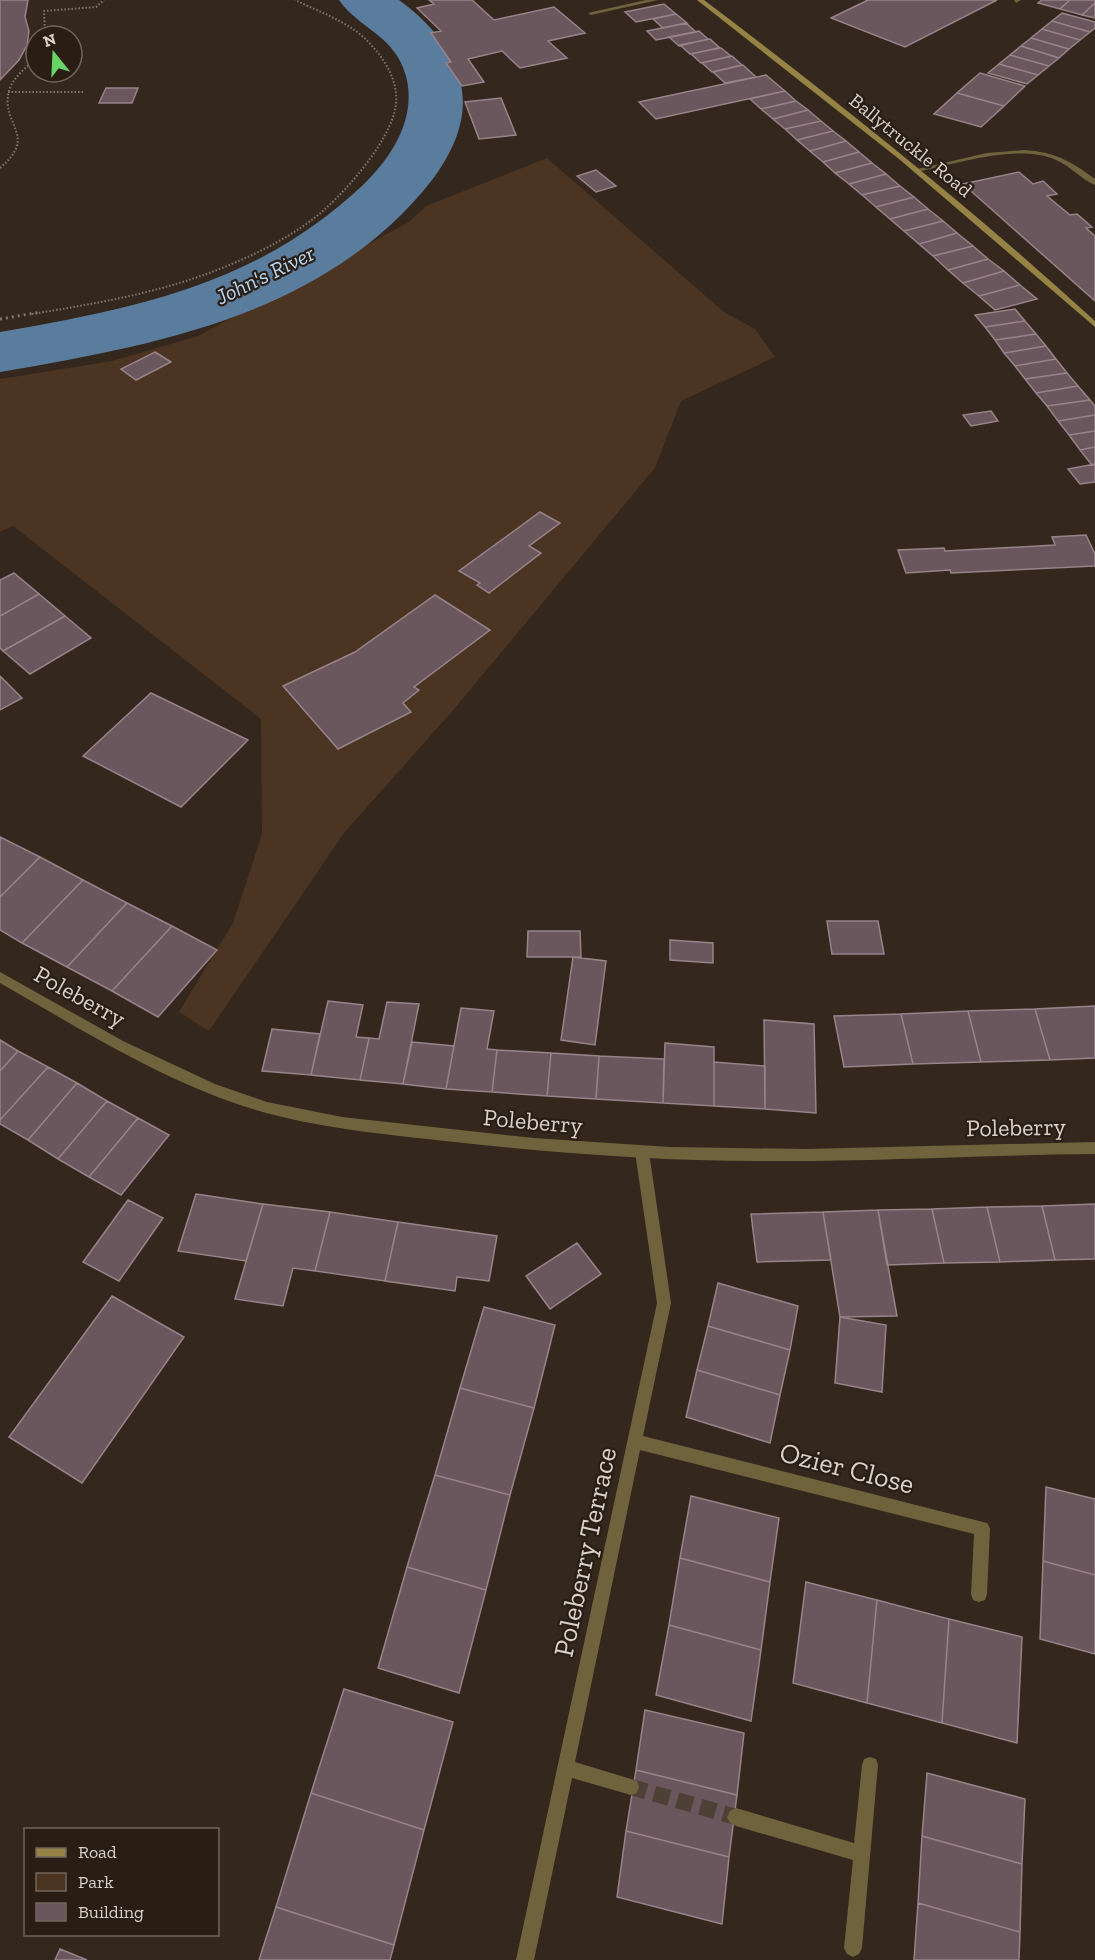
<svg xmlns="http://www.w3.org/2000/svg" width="1095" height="1960" font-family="'Zilla Slab',serif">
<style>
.green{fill:#4b3421}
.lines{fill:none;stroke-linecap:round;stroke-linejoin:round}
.river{fill:#5b7d9d;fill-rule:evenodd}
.building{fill:#6a575d;stroke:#978389;stroke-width:1.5}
.minor-tunnel{stroke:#4d4037;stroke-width:16;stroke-dasharray:16 8;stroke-linecap:butt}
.path-far1{stroke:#82776f;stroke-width:2;stroke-dasharray:1.5 2;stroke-linecap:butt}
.path{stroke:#82776f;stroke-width:3;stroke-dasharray:2 4;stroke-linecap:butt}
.service{fill:#6f633e;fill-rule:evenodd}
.minor{fill:#6f633e;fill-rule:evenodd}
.tertiary{fill:#6f633e;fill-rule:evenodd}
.secondary{fill:#958245;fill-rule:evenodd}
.labels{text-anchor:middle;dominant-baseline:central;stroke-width:4.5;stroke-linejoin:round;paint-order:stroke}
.far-street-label{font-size:20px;fill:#d8d0ca;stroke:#2a1e14}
.far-water-label{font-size:22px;font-style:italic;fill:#b4d5f4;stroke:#2a1e14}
.street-label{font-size:24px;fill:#d8d0ca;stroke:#2a1e14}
.near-street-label{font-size:28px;fill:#d8d0ca;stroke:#2a1e14}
</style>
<rect width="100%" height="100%" fill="#34271d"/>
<!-- green -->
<path class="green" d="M547,158L724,312L755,329L775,357L681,401L655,468L455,708L344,833L209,1031L179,1012L233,923L262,834L261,719L13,526L0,532V379L112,361L198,336L409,222L426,206Z"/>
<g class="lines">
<!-- river -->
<path class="river" d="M339,0H399C443,32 477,79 457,135C447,164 425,191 403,213C296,320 144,347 0,372V332C138,308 258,284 363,185C392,157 417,118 406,76C395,35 359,29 339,0Z"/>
</g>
<!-- building -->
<path class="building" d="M0,0H28L25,17L29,31L27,45L19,60L0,80Z
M429,0H472L494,20L554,7L585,33L548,41L567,58L520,68L502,51L468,59L484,82L462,86L446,63L451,62L431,33L441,31L417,8L434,4Z
M868,0H997L905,47L831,18Z
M1042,0H1070L1060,9L1038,3Z
M1070,0H1095V3L1082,15L1060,9Z
M1095,3V18L1082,15Z
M664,4L676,14L636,22L625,12Z
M1062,13L1095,22V28L1090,32L1052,21Z
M676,14L687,23L663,28L653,19Z
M1052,21L1090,32L1080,40L1042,29Z
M686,23L696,32L656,40L647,31Z
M1042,29L1080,40L1069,49L1031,38Z
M699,31L708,39L679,46L669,37Z
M1031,38L1069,49L1059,58L1021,46Z
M710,39L720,48L690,54L680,45Z
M1021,46L1059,58L1049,66L1010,55Z
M718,48H721L731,56L701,63L691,54Z
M1010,55L1049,66L1038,75L999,64Z
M732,56L742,65L712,72L702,63Z
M999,64L1038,75L1027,84L988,73Z
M743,65L756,77L725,83L713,72Z
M980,73L1025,86L1004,106L957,93Z
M766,75L785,91L656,119L639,102Z
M106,88H138L132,103H99Z
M785,91L796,101L761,109L750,99Z
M957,93L1004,106L981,127L934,114Z
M501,98L516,135L479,139L465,102Z
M796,101L808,110L773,119L761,109Z
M808,110L821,121L785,129L773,119Z
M821,121L833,131L797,140L785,129Z
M833,131L846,141L810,151L797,140Z
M846,141L859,152L823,162L810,151Z
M859,152L872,163L835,173L823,162Z
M872,163L886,174L849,184L835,173Z
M596,170L616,186L596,192L577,176Z
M1019,172L1033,184L1043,181L1057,194L1047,196L1070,215L1077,214L1092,227L1086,228L1095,236V301L963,184Z
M886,174L900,186L862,195L849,184Z
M900,186L914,197L876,207L862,195Z
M914,197L928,209L890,219L876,207Z
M928,209L943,221L904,231L890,219Z
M943,221L957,233L919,244L904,231Z
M957,233L973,246L933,256L919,244Z
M973,246L988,259L948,270L933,256Z
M988,259L1004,271L963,283L948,270Z
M1004,271L1020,285L979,296L963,283Z
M1020,285L1037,299L995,310L979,296Z
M1015,309L1025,321L985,327L975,315Z
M1025,321L1036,334L995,340L985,327Z
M1036,334L1046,346L1004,353L995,340Z
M1046,346L1056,359L1015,366L1004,353Z
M155,352L171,362L136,380L121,369Z
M1056,359L1067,373L1025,379L1015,366Z
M1067,373L1078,386L1036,393L1025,379Z
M1078,386L1090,400L1047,406L1036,393Z
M1090,400L1095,406V415L1058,421L1047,406Z
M991,411L998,421L971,426L963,415Z
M1095,415V431L1069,435L1058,421Z
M1095,431V447L1080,450L1069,435Z
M1095,447V464L1092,465L1080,450Z
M1095,464V482L1080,484L1068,469Z
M540,512L560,523L529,546L541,553L489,593L477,585L480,583L459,571Z
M1086,535L1095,554V566L951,573L950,570L906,573L898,550L944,548L945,551L1055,545L1052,537Z
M14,573L39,594L0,616V580Z
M39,594L65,616L3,651L0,648V616Z
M435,595L490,630L414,687L419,690L403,703L411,712L338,749L283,686L355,652Z
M65,616L91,638L30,674L3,651Z
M0,676L22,698L0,710Z
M151,693L248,740L181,807L83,756Z
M0,837L40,857L0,897Z
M40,857L83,880L22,943L0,930V897Z
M83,880L127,903L67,967L22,943Z
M127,903L172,926L112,991L67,967Z
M827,921H878L884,954H832Z
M172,926L217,950L158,1017L112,991Z
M528,931H580L581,957H527Z
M670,940L713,943V963L670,960Z
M573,957L606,961L595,1045L561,1040Z
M328,1001L363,1005L356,1037L369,1038L360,1080L311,1075Z
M387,1002L419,1004L403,1084L360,1080L369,1038L379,1039Z
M1095,1006V1058L1050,1060L1035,1009Z
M461,1008L494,1011L487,1049L497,1050L492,1092L446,1089Z
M1035,1009L1050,1060L981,1062L968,1011Z
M968,1011L981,1062L913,1064L901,1014Z
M901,1014L913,1064L844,1067L834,1016Z
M764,1020L814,1024L816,1113L765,1109Z
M272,1029L320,1034L311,1075L262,1071Z
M0,1040L18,1051L0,1071Z
M412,1042L454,1046L446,1089L403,1084Z
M665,1043L714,1047V1106L663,1103Z
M497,1050L551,1053L547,1096L492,1092Z
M18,1051L48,1067L0,1120V1071Z
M551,1053L599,1056L596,1099L547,1096Z
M599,1056L664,1059L663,1103L596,1099Z
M714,1062L765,1066V1109L714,1106Z
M48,1067L77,1083L28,1140L0,1124V1120Z
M77,1083L107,1101L58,1159L28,1140Z
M107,1101L138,1118L89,1177L58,1159Z
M138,1118L169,1135L121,1195L89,1177Z
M196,1194L263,1204L246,1261L178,1251Z
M128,1200L163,1218L119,1281L83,1262Z
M263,1204L330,1212L315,1271L293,1268L283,1306L235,1299Z
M1095,1204V1259L1055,1260L1042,1206Z
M1042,1206L1055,1260L1000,1262L987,1207Z
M987,1207L1000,1262L944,1263L932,1209Z
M932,1209L944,1263L887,1265L878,1210Z
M878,1210L897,1316L840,1317L823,1212Z
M330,1212L398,1222L385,1281L315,1271Z
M823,1212L831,1260L757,1262L751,1214Z
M398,1222L497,1236L489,1281L457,1277L455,1291L385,1281Z
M577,1243L601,1274L550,1309L526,1276Z
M718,1283L798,1306L790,1350L708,1326Z
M112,1296L184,1337L82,1483L9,1437Z
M484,1307L555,1325L534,1408L460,1388Z
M840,1317L886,1325L882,1392L835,1383Z
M708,1326L790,1350L780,1395L697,1370Z
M697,1370L780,1395L770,1443L686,1417Z
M460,1388L534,1408L510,1495L435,1475Z
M435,1475L510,1495L486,1590L407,1567Z
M1046,1487L1095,1499V1575L1043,1561Z
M691,1496L779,1518L770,1582L680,1558Z
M680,1558L770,1582L761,1650L669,1625Z
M1043,1561L1095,1575V1654L1040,1639Z
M407,1567L486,1590L459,1693L378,1668Z
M806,1582L877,1600L867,1703L793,1683Z
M877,1600L949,1619L942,1723L867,1703Z
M949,1619L1022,1637L1017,1743L942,1723Z
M669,1625L761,1650L751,1721L656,1695Z
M344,1689L453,1722L424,1830L311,1793Z
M645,1710L744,1733L737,1795L636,1770Z
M636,1770L737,1795L729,1857L626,1831Z
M927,1773L1025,1799L1022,1864L922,1836Z
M311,1793L424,1830L394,1945L276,1907Z
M626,1831L729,1857L722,1924L617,1897Z
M922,1836L1022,1864L1020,1932L918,1903Z
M918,1903L1020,1932L1019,1960H914Z
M276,1907L394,1945L390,1960H259Z
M60,1949L87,1960H55Z"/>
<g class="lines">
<!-- minor-tunnel -->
<path class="minor-tunnel" d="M631,1787L736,1817"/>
<!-- path-far1 -->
<path class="path-far1" d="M45,36L44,11L96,7L104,0
M8,92H85
M0,168C39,135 0,125 9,91C13,77 26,68 36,58
M32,314C94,304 158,293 217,270C250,257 284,241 313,219C341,198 393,140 396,103C398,82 386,61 372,46C353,23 321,13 295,0"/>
<!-- path -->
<path class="path" d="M0,319L41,312"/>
<!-- service -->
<path class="service" d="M646,0H658L591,15L588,13Z
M1014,0H1021L1016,3Z"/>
<!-- minor -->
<path class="minor" d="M1024,150C1055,152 1071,161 1095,179V185C1081,179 1070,166 1056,160C1018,143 956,164 917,172L913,170L987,153Z
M642,1146L647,1148L649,1152L671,1303L643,1436L987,1523L990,1528L987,1594L985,1600L979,1602L973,1600L971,1594L974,1534L640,1450L575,1762L631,1779L637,1781L639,1787L637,1793L631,1795L572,1778L534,1960H516L657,1303L635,1152L637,1148Z
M870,1757L876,1759L878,1765L862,1948L859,1954L853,1957L847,1954L844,1948L853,1860L736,1826L730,1823L727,1817L730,1811L736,1808L854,1843L862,1765L864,1759Z"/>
<!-- tertiary -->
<path class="tertiary" d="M0,972L123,1041L215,1084L267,1102L342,1117L534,1138L670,1147L806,1149L1095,1142V1154C983,1155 872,1162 760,1161C658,1161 556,1153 455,1142C384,1134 311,1128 243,1106C156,1077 79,1028 0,983Z"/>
<!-- secondary -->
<path class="secondary" d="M697,0H704C839,102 970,207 1095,321V327L899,159Z"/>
</g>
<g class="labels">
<!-- far-street labels -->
<g class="far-street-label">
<text transform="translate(911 145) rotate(39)">Ballytruckle Road</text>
</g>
<!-- far-water labels -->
<g class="far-water-label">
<text transform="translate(265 275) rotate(-26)">John's River</text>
</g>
<!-- street labels -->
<g class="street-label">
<text transform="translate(80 996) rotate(29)">Poleberry</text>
<text transform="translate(533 1121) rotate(5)">Poleberry</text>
<text transform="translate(1016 1127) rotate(-1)">Poleberry</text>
</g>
<!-- near-street labels -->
<g class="near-street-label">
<text transform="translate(847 1468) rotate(14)">Ozier Close</text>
<text transform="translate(585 1552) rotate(-78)">Poleberry Terrace</text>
</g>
</g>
<!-- legend -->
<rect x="24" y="1828" width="195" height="108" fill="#2a1e14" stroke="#70655d" stroke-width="1.5"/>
<rect x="36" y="1848" width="30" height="9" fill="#958245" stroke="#70655d" stroke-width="1.5"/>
<text x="78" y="1858" font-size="18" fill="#d8d0ca">Road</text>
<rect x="36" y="1873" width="30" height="18" fill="#4b3421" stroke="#70655d" stroke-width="1.5"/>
<text x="78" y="1888" font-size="18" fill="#d8d0ca">Park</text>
<rect x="36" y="1903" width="30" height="18" fill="#6a575d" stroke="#70655d" stroke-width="1.5"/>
<text x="78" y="1918" font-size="18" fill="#d8d0ca">Building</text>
<!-- north arrow -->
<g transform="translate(54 54) rotate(342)"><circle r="28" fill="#2a1e14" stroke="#70655d" stroke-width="1.5"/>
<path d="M0-4.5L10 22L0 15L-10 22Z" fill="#68d465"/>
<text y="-9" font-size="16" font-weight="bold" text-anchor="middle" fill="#d8d0ca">N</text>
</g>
</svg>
